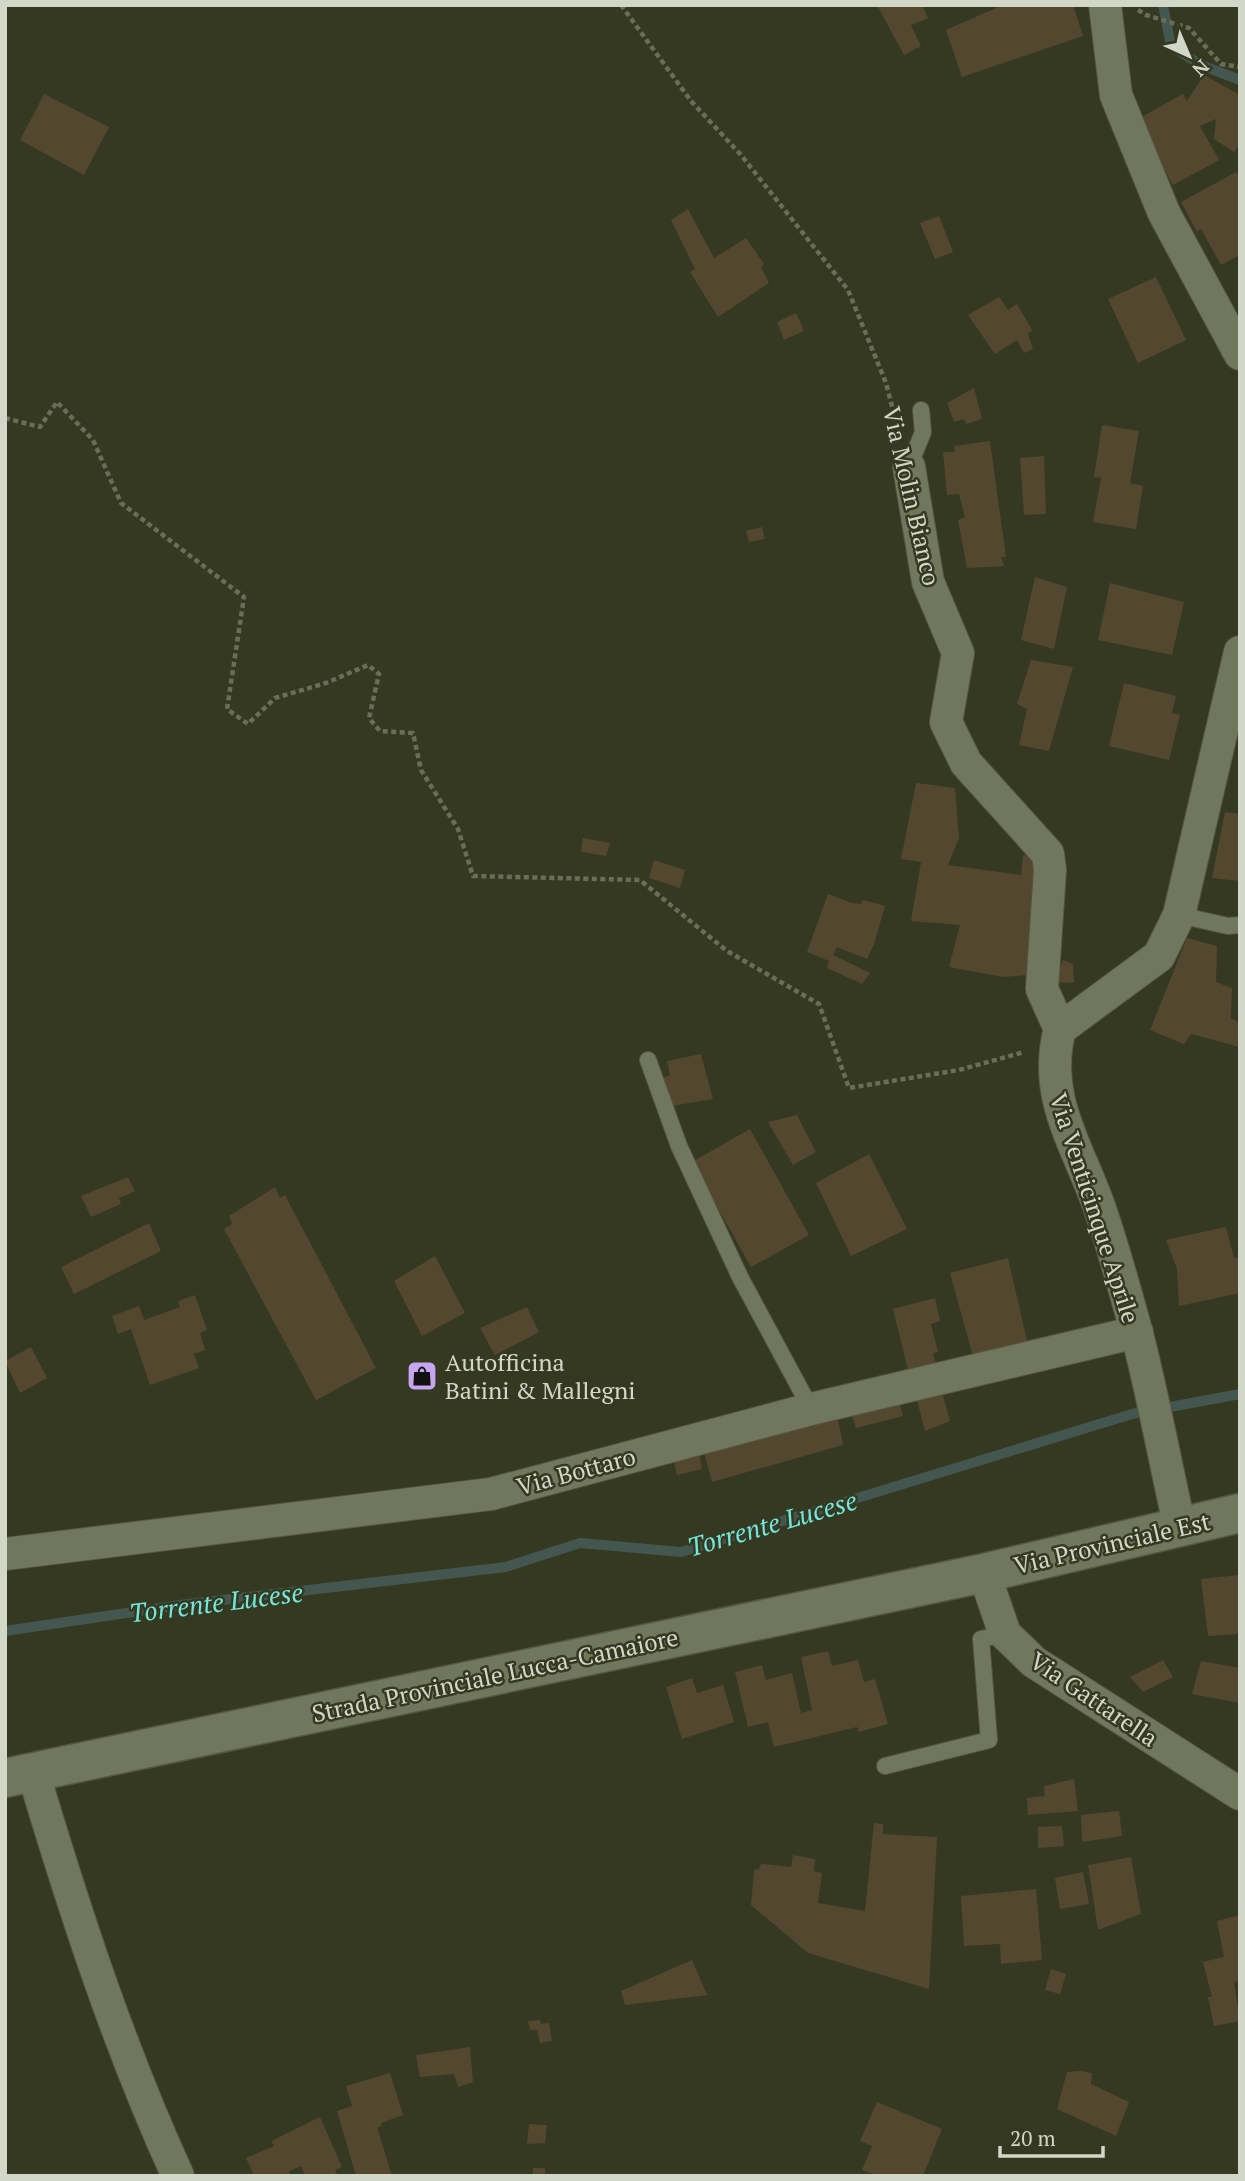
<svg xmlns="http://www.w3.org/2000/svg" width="1245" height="2181" font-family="'PT Serif',serif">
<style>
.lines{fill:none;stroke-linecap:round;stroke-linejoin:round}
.stream{stroke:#445650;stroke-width:10}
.building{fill:#544730}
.service-casing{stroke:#545742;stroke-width:18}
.minor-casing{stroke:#545742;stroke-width:34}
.secondary-casing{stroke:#545742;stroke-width:41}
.path{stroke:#6a6e59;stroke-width:4.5;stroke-dasharray:5 3.5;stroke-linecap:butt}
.service{stroke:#71775c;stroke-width:16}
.minor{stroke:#71775c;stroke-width:32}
.secondary{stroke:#71775c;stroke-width:38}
.labels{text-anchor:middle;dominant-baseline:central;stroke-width:5;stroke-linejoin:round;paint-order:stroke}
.street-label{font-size:24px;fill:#d3d7c8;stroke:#353921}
.poi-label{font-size:24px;fill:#d3d7c8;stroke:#353921;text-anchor:start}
.water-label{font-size:26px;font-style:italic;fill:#72e7db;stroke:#353921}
</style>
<rect width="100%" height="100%" fill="#353921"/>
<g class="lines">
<!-- stream -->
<path class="stream" d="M1163,5L1171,46L1201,65L1240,80
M5,1631L180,1605L506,1567L580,1543L681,1552L1132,1414L1240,1394"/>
</g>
<!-- building -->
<path class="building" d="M877,5H922L928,18L911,25L921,46L904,55Z
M1003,5H1073L1083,36L962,77L946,30Z
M1204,75L1240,95V144L1234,152L1214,139L1216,119L1200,126L1219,160L1173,185L1136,120L1183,94L1187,101Z
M44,94L109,127L84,175L20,140Z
M1236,172L1240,179V255L1221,265L1201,229L1197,232L1181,202Z
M688,209L714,258L746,238L764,264L761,267L769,283L718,317L690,272L695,269L671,220Z
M939,216L953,252L935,259L920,223Z
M1156,277L1186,340L1138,363L1108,299Z
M999,297L1008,310L1017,304L1032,330L1028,334L1033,349L1024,353L1017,340L995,354L968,315Z
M796,313L804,331L784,340L777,322Z
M974,388L982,419L966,424L964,419L954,422L947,403Z
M1102,425L1139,431L1130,483L1143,486L1136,529L1093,522L1101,478L1094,477Z
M990,441L1006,557H1001L1004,566L967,568L958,520L965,517L959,494L947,495L943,452H955L954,446Z
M1044,456L1046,514L1024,515L1020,458Z
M762,527L765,539L749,542L746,531Z
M1035,577L1067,587L1054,649L1021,640Z
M1110,583L1184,602L1172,655L1098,640Z
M1031,660L1073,667L1049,751L1019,745L1027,709L1017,704Z
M1124,683L1176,696L1172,713L1180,715L1169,760L1109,746Z
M916,783L955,788L959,838L948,865L1021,875L1023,855L1044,857L1027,975L1003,977L949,967L960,925L911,921L921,862L901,859Z
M1225,812L1240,814V881L1212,878Z
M583,838L610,843L606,856L581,852Z
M654,860L685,870L680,888L649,878Z
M828,894L852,903L861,904L863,900L885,906L874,944L867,959L837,947L833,955L870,973L862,984L827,968L829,961L807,952Z
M1187,938L1217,946L1216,982L1232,988L1231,1018L1240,1023V1047L1191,1034L1184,1044L1150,1030Z
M1063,960L1073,964L1074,983L1055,982Z
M701,1054L713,1099L671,1106L663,1078L670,1075L667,1061Z
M797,1115L816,1152L793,1165L768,1122Z
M750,1129L809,1235L751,1267L692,1162Z
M869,1154L907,1229L851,1256L816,1183Z
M128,1177L135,1191L119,1198L121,1204L91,1217L81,1196Z
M275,1187L280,1198L285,1195L376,1368L316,1400L224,1229L232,1224L229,1216Z
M149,1223L161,1251L74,1294L61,1267Z
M1226,1227L1234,1258H1240V1293L1179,1306L1177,1269L1166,1240Z
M435,1256L465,1313L422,1336L394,1281Z
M1008,1258L1028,1345L974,1360L950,1273Z
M195,1295L207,1330L200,1333L205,1350L194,1354L199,1368L150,1385L131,1329L118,1334L112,1316L139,1306L144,1320L180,1307L178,1301Z
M935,1298L940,1321L931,1324L938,1352L933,1353L938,1372L910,1378L893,1309Z
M527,1307L539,1332L495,1355L480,1328Z
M31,1347L47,1378L20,1393L5,1361Z
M941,1388L950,1421L925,1431L916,1397Z
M898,1399L903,1416L856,1428L851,1412Z
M837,1415L843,1445L712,1482L703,1448Z
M699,1452L702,1469L677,1475L673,1458Z
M1240,1575V1634L1208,1636L1201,1579Z
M828,1651L832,1666L858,1660L864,1682L875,1679L888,1724L859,1732L857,1727L774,1747L768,1722L748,1727L735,1672L762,1665L766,1680L792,1673L801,1713L812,1710L801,1657Z
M1163,1660L1173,1677L1143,1692L1130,1677Z
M1201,1661L1240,1668V1703L1192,1694Z
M692,1678L697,1693L723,1685L734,1722L682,1739L666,1687Z
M1074,1779L1078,1811L1028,1815L1027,1798L1045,1796L1044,1786Z
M1119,1811L1122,1836L1082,1842L1081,1815Z
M874,1823L883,1824V1834L937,1837L929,1989L808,1953L751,1905L754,1870L759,1869L761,1864L791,1867L793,1855L815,1859L814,1871L822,1873L818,1903L865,1911Z
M1062,1826L1064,1846L1038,1848V1827Z
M1131,1857L1141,1914L1098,1930L1088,1865Z
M1083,1872L1089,1904L1060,1909L1055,1878Z
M1036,1889L1042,1960L1001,1964L1000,1944L964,1946L961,1896Z
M1240,1915V1981L1234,1982L1240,2021L1214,2026L1208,1997H1212L1203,1962L1224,1957L1217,1921Z
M692,1960L707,1995L625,2005L621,1991Z
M1051,1969L1066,1974L1060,1994L1045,1990Z
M540,2020L541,2024L549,2023L552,2041L540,2043L537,2030H530L528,2021Z
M470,2047L473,2082L458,2087L454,2074L420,2077L416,2055Z
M1080,2071L1092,2073L1091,2084L1129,2102L1116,2136L1057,2109L1067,2072Z
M390,2073L403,2115L381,2123L382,2126L377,2127L392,2176H356L337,2111L352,2106L346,2086Z
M877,2102L942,2129L923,2176H877L862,2170L872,2146L860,2141Z
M320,2117L342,2167L335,2170L338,2176H305L301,2166L289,2171L291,2176H254L246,2158L274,2146L271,2141Z
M529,2124L547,2125L545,2143L527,2144Z
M533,2168H545V2176H533Z"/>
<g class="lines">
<!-- service casing -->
<g class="service-casing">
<path id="service" d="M909,467L923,432L921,410
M1179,915L1228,926L1240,925
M648,1060L679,1146L740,1277L811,1409
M885,1766L989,1740L981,1639L1005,1634"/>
</g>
<!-- minor casing -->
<g class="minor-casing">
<path id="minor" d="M1105,5L1116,95L1164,213L1240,354
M909,467L928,582L958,653L946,722L966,763L1048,854L1050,870L1042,989L1060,1029
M1180,1528C1165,1462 1153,1395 1136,1330C1125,1290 1114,1250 1101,1212C1080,1149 1041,1098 1060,1029L1159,956L1179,915L1240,652
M5,1554L491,1494L811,1409L1137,1332
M984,1573L1005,1634L1034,1662L1240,1794
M33,1772C74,1909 118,2045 178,2176"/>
</g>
<!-- secondary casing -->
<g class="secondary-casing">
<path id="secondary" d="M5,1778L984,1573L1240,1513"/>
</g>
<!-- path -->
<path class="path" d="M621,5L691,101L741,155L848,290L886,383L894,414
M1138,10L1146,15L1189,28L1221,64L1240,67
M5,418L40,427L57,402L93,440L121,503L244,597L227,709L248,724L275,698L326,683L368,665L379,674L369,718L380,731L413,733L421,770L458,829L473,876L640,880L727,951L819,1004L849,1088L959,1070L1024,1052"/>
<!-- service -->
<use href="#service" class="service"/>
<!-- minor -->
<use href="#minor" class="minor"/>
<!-- secondary -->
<use href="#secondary" class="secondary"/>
</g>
<!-- icons -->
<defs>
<g id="shop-square" transform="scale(1.575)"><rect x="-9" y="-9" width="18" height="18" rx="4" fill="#c6a6f0" stroke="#353921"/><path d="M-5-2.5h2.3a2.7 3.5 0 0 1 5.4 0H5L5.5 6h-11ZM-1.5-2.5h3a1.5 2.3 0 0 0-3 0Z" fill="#111"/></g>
</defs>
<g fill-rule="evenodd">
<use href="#shop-square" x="422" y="1376"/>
</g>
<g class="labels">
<!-- street labels -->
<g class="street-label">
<text transform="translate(912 496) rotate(77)">Via Molin Bianco</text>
<text transform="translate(1095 1208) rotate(72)">Via Venticinque Aprile</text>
<text transform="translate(576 1471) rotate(-15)">Via Bottaro</text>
<text transform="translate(1112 1543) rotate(-13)">Via Provinciale Est</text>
<text transform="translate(495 1675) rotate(-12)">Strada Provinciale Lucca-Camaiore</text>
<text transform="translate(1094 1699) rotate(34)">Via Gattarella</text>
</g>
<!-- poi labels -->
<g class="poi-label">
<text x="445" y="1362">Autofficina<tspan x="445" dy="28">Batini &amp; Mallegni</tspan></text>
</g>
<!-- water labels -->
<g class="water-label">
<text transform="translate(772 1523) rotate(-16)">Torrente Lucese</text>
<text transform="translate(216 1602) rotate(-7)">Torrente Lucese</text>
</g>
</g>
<!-- border -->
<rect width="1245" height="2181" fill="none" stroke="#d3d7c8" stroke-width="14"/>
<!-- north arrow -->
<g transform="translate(1189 56) rotate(136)" stroke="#353921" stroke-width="5" paint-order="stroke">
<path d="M0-5L12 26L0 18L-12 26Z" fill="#d3d7c8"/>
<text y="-10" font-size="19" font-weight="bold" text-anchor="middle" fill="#d3d7c8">N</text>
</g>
<!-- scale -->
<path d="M1000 2146v10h103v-10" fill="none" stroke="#d3d7c8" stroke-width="3.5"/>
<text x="1010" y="2146" font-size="21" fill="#d3d7c8" stroke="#353921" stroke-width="5" paint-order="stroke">20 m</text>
</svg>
